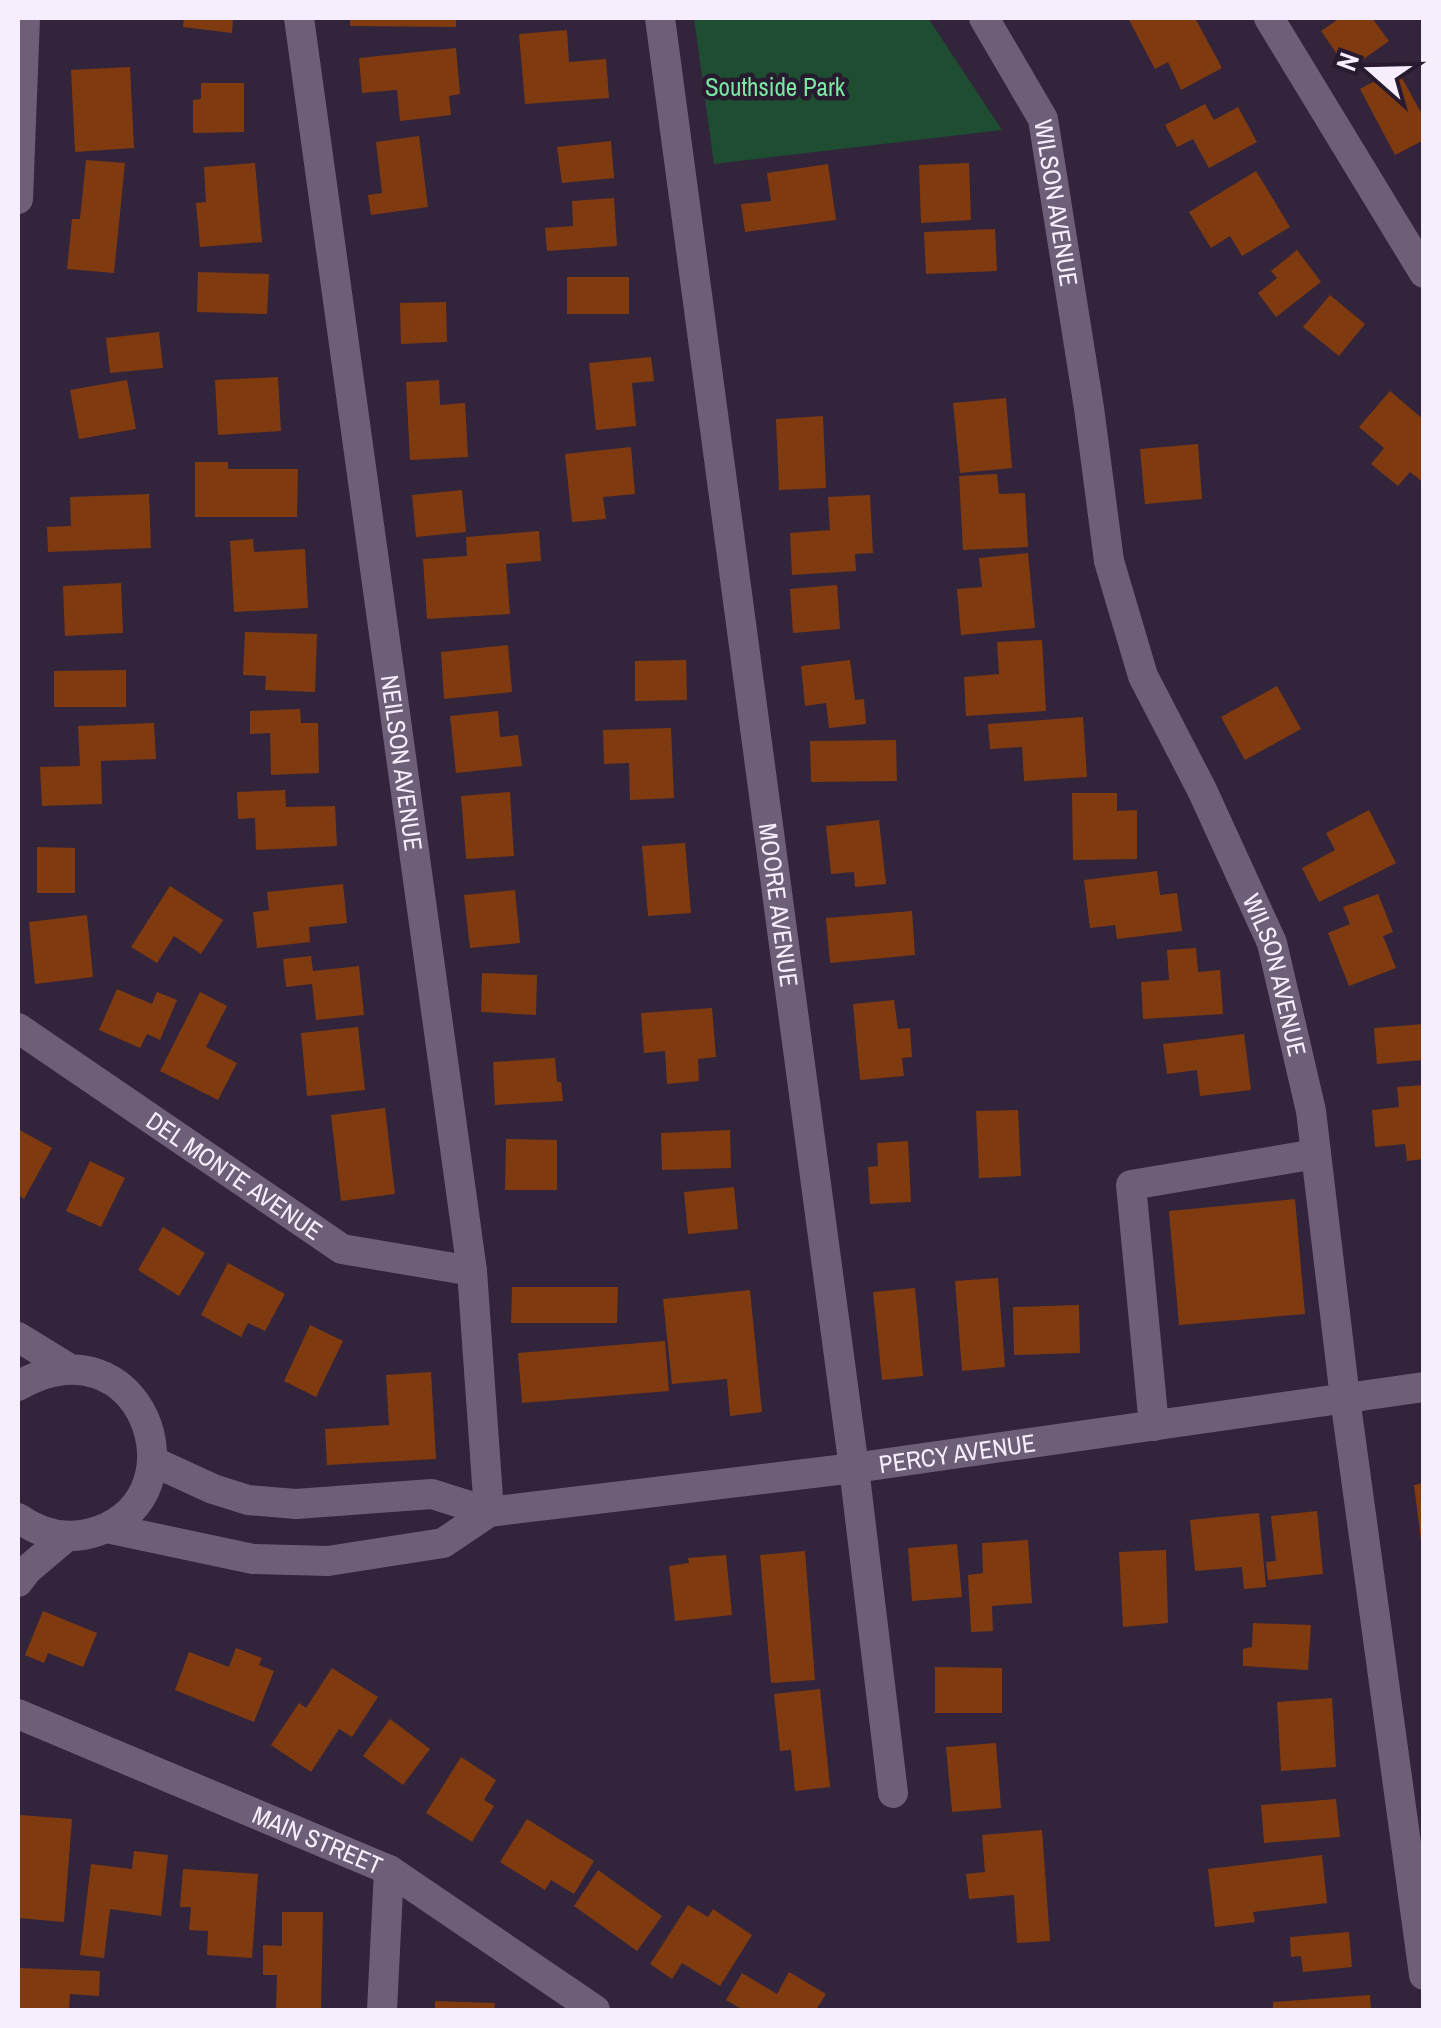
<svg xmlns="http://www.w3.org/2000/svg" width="1441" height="2028" font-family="'Archivo Narrow',sans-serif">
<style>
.green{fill:#1e4d31}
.building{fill:#803a0f}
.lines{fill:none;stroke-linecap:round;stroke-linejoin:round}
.minor{stroke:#6e5f78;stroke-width:30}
.labels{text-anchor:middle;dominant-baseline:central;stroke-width:9;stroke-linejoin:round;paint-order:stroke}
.park-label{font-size:25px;fill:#7ae6a2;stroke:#281b30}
.street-label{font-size:25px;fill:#f7eefd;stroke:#281b30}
</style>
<rect width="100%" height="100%" fill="#32243b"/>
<!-- green -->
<path class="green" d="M694,18H928L1002,130L714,164Z"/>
<!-- building -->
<path class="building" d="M184,18H233L232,33L183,27Z
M350,18H456V27L350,26Z
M1128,18H1195L1222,68L1181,90L1168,62L1155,69Z
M1340,18H1372L1389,41L1348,70L1321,31Z
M567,30L569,62L606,59L609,98L525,104L519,34Z
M456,48L460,94L449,96L451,115L400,121L397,90L362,93L359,58Z
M130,67L134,148L75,152L71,70Z
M1397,69L1424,118V140L1395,155L1360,89Z
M201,83H244V132L193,133V100L201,99Z
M1205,104L1214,120L1238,107L1257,142L1209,168L1193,139L1177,147L1165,125Z
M419,136L428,207L371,215L368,195L382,193L376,142Z
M611,141L614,178L562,183L557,147Z
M86,160L125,163L114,273L67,269L72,219H80Z
M255,163L262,242L200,247L196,203L206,202L204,167Z
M969,163L971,220L921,223L919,165Z
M828,164L836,220L745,232L741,204L771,201L767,173Z
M1256,171L1290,227L1242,256L1230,236L1211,248L1189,212Z
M614,198L617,246L547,251L545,228L573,226L572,201Z
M995,229L997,271L926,274L924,232Z
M1297,250L1321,282L1276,317L1258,293L1277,278L1271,271Z
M198,272L269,274L267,314L197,312Z
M567,277H629V314H567Z
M1330,295L1365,324L1339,356L1303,327Z
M446,302L447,342L401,344L400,303Z
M159,332L163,368L110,373L106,338Z
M651,357L654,381L632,383L636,426L596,430L589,363Z
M278,377L281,431L218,435L215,380Z
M127,380L136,429L79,439L70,390Z
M439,380L440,405L465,403L468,457L410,460L406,382Z
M1390,391L1424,420V483L1410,472L1398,486L1371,464L1384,448L1359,427Z
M1006,398L1012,468L960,473L953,403Z
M823,416L826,488L779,490L776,419Z
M1198,444L1202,499L1145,504L1140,449Z
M631,447L635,494L603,497L606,519L572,522L565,454Z
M195,462H228V469H298L297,517H195Z
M997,474L999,494L1025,493L1028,547L963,550L959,476Z
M462,490L466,532L416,537L412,495Z
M149,494L151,548L48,552L47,527L71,526L70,497Z
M870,495L873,553L855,554L856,571L792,575L790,533L830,530L828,497Z
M539,531L541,561L506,564L510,614L427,619L423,559L467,556L466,537Z
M253,539L254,552L305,549L308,608L234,612L230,541Z
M1028,553L1035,628L961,635L957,589L982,587L979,558Z
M121,583L123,633L65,636L63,586Z
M837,585L840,629L793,633L790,589Z
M245,632L317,634L315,692L265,690L266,676L243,675Z
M1042,640L1046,711L966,716L964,677L999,674L997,642Z
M508,645L512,692L444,699L441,652Z
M686,660L687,700L635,701V661Z
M850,660L855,700L864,699L866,724L829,728L826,703L805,706L801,666Z
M126,670V707H54V671Z
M1277,686L1301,729L1245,760L1221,717Z
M300,709L301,723H318L319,773L271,775L270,733L250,734V711Z
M498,711L500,737L518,735L522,766L456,773L450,716Z
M1083,717L1087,777L1024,781L1022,747L990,749L988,724Z
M154,723L156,759L101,761L102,804L42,806L40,767L80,766L78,726Z
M671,728L674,798L630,800L629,763L604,764L603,730Z
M896,740L897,781L811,782L810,741Z
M285,790L286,807L335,806L337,846L256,850L255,818L238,819L237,792Z
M510,792L514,856L466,859L461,796Z
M1072,793H1117V811L1137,810V859L1073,860Z
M1369,810L1396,863L1319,902L1302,868L1335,850L1326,833Z
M879,820L886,884L855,887L854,872L831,874L826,826Z
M685,843L691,913L648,916L642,846Z
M37,847L75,848V893H37Z
M1157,871L1160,895L1177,893L1182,931L1117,939L1115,925L1090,928L1084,880Z
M343,884L347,923L309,927L310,942L257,948L253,912L269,910L267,892Z
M170,886L223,920L201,954L174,936L157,963L131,947Z
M515,890L520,943L470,948L464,895Z
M1378,894L1393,932L1383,936L1396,968L1349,986L1328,933L1350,924L1343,907Z
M912,911L915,955L830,963L826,918Z
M87,915L93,977L35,984L29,922Z
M1196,948L1198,972L1220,970L1223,1014L1143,1019L1141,982L1169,980L1167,950Z
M311,956L313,971L359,966L364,1015L316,1020L312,984L286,987L283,959Z
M482,973L537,975L536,1015L481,1012Z
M117,989L152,1004L157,992L177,1000L160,1040L147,1034L140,1048L99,1030Z
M200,992L227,1006L206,1047L237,1063L218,1100L160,1071Z
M894,1000L898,1029L910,1028L912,1057L902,1058L904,1076L860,1080L853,1004Z
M712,1008L716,1057L698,1059L699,1081L667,1084L665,1051L644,1053L641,1013Z
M1424,1024V1060L1377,1064L1374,1028Z
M358,1027L365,1090L307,1096L301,1033Z
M1244,1034L1251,1090L1200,1096L1197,1070L1167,1074L1163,1044Z
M555,1058L557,1082H561L563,1101L495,1105L493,1062Z
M1424,1085V1159L1407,1161L1405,1144L1375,1147L1372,1110L1399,1107L1397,1087Z
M385,1108L395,1194L341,1201L331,1115Z
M1018,1110L1021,1176L979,1178L976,1111Z
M18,1129L52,1148L24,1199L18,1195Z
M730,1130L731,1168L662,1170L661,1133Z
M506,1139L557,1140V1190H505Z
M908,1141L911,1202L870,1204L868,1167L878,1166L877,1143Z
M90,1161L125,1178L101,1227L66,1211Z
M734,1187L738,1229L688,1234L684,1192Z
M1295,1199L1305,1314L1179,1325L1169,1211Z
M163,1227L205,1253L179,1296L138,1270Z
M228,1263L285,1294L265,1331L248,1323L241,1337L201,1315Z
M998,1278L1005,1367L962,1371L955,1281Z
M512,1287H618L617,1323H511Z
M915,1288L923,1376L882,1380L873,1292Z
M750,1290L762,1412L730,1416L727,1379L672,1384L663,1299Z
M1079,1305L1080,1353L1014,1355L1013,1307Z
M310,1325L343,1341L316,1397L284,1381Z
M665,1341L669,1391L522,1403L518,1353Z
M431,1372L436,1459L327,1465L325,1429L389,1425L386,1375Z
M1424,1483V1539L1421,1540L1414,1485Z
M1317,1511L1323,1574L1268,1580L1266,1562L1276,1561L1271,1516Z
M1259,1513L1266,1587L1244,1589L1242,1567L1195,1571L1190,1520Z
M1028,1540L1032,1603L992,1606L993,1631L971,1632L968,1575L983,1573L982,1543Z
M957,1544L962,1597L912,1601L908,1548Z
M1166,1550L1168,1623L1123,1627L1119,1552Z
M805,1551L815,1680L771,1683L760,1555Z
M726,1555L732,1615L675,1621L669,1566L689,1563L688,1558Z
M43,1611L97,1633L83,1667L48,1653L44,1663L25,1655Z
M1253,1623L1311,1625L1308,1670L1243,1666V1649L1252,1647Z
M236,1648L262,1658L259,1665L274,1671L254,1722L175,1690L189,1652L229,1667Z
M935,1667L1002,1668V1713H935Z
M332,1668L378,1697L352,1737L339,1729L311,1772L271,1745L299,1703L306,1708Z
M820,1689L830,1787L795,1791L791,1750L780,1751L774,1694Z
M1332,1698L1336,1767L1281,1771L1277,1702Z
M390,1719L430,1749L403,1785L363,1756Z
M996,1743L1001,1808L952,1812L946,1747Z
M461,1757L496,1780L484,1800L494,1806L472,1842L426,1813Z
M1336,1799L1340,1837L1264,1843L1261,1805Z
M20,1815L72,1819L64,1922L18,1918Z
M527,1819L594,1861L574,1894L551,1880L545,1890L500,1862Z
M1042,1830L1050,1941L1017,1943L1014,1895L969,1899L966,1874L985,1872L982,1835Z
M134,1851L168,1855L161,1916L110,1909L104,1958L80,1955L91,1864L132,1869Z
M1322,1855L1327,1903L1253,1912L1255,1922L1215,1927L1208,1869Z
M183,1869L258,1874L252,1958L207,1955L208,1931L189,1930L191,1907H180Z
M598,1870L662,1916L637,1951L574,1906Z
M688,1905L708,1917L713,1909L752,1935L720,1986L682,1963L672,1979L650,1964Z
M282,1912H323L321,2010H276L277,1975H263V1945L282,1946Z
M1349,1932L1352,1967L1303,1972L1301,1956L1291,1957L1290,1937Z
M18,1968L100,1971L99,1996L70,1994L69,2010H18Z
M789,1972L826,1994L816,2010H743L726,2000L742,1973L777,1994Z
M1370,1995L1371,2010H1273V2002Z
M435,2001L495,2003L494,2010H435Z"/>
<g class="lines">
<!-- minor -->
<g class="minor">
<path id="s1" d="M299,18L472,1271L489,1512"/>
<path id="s2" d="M660,18L854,1468L893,1793"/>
<path id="s3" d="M984,18L1043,119L1089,408L1109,561L1143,676L1202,790L1272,943L1311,1111L1345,1398L1424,1975"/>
<path d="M1269,18L1424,273"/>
<path d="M18,199L25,18"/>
<path id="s4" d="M18,1028L342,1249L472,1271"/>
<path d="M18,1337L70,1369"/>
<path d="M18,1386C140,1316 205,1493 98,1531C69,1541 42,1535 18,1518"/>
<path d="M1154,1426L1131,1185L1316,1154"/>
<path id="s5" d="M152,1461L213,1489L248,1500L296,1504L432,1494L489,1512L854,1468L1424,1387"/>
<path d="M107,1528L253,1559L328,1561L443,1543L489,1512"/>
<path d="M18,1582L27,1570L66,1537"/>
<path id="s6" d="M18,1714L389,1870L595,2010"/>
<path d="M382,2010L389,1870"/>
</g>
</g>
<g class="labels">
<!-- park labels -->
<g class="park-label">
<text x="775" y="87">Southside Park</text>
</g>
<!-- street labels -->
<g class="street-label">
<text stroke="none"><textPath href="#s3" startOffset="202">WILSON AVENUE</textPath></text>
<text stroke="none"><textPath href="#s1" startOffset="752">NEILSON AVENUE</textPath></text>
<text stroke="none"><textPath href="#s2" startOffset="895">MOORE AVENUE</textPath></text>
<text stroke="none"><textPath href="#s3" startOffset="1012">WILSON AVENUE</textPath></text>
<text stroke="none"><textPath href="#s4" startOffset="262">DEL MONTE AVENUE</textPath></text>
<text stroke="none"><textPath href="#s5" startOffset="820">PERCY AVENUE</textPath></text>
<text stroke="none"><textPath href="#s6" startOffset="325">MAIN STREET</textPath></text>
</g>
</g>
<!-- border -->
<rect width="1441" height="2028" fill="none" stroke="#f7eefd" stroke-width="40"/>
<!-- north arrow -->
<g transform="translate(1371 70) rotate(290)" stroke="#281b30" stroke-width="8" paint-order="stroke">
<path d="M0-8L18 38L0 25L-18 38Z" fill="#f7eefd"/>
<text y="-15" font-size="28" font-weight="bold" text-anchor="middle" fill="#f7eefd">N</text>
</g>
</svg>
